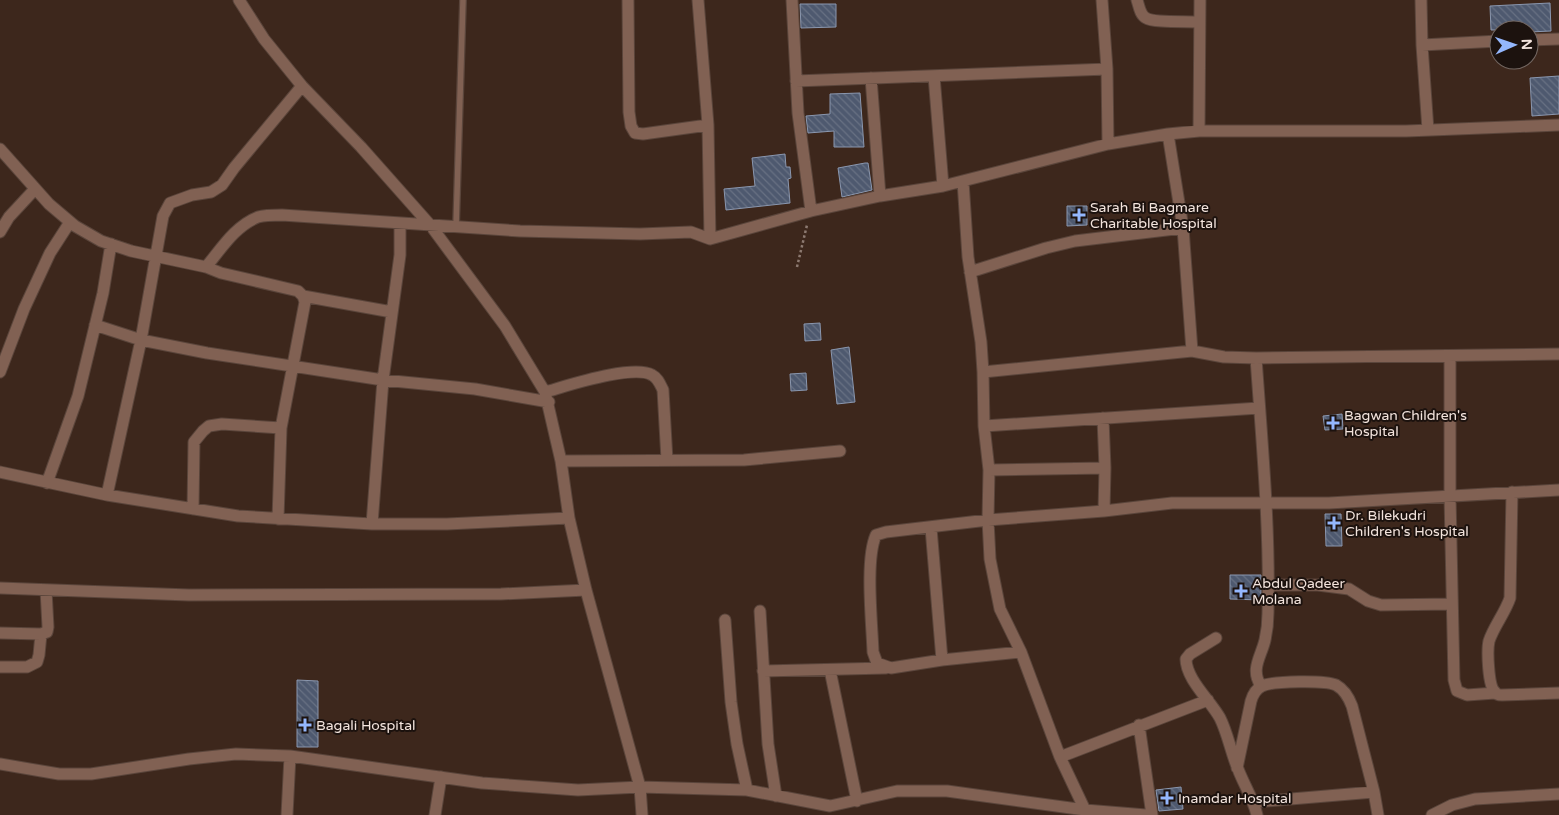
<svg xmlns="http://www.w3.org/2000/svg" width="1559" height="815" font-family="'Varela Round',sans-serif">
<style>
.building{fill:url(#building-back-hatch);stroke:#8a97af}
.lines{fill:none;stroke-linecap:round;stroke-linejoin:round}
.lane-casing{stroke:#5a453b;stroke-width:8}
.street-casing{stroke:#5a453b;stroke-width:13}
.path{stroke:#8d7a71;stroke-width:2.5;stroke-dasharray:2.5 2.5;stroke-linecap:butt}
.lane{stroke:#816153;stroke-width:5.5}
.street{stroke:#816153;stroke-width:11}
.poi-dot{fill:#94b7fd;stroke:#1c120e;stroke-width:2}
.labels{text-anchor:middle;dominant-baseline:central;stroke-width:4;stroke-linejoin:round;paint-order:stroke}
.poi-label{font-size:14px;fill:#f3e4dd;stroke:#1c120e;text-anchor:start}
</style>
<defs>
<pattern id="building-back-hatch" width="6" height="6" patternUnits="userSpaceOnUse" patternTransform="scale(1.25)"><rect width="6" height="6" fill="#4e596f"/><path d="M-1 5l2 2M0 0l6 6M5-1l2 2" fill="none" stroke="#687183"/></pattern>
</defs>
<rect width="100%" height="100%" fill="#3d271c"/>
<!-- building -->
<path class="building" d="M1550,3L1551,31L1529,32V30H1491L1490,6Z
M800,4H836V27L801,28Z
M1559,76V114L1532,116L1530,78Z
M860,93L864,147H834V131L808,133L806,116L830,114V94Z
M785,154L786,167H790L791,178L788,179L790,203L726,210L724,189L755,186L752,158Z
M865,163H868L872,190L842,197L838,168Z
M1067,206H1087V225L1067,226Z
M820,323L821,340L805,341L804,324Z
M849,347L855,402L837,404L831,350Z
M806,373L807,390L791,391L790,374Z
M1342,414L1343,429L1325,430L1323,416Z
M1325,514H1341L1342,546H1326Z
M1230,575H1261V600L1230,599Z
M297,680L318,681V747H297Z
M1181,787L1183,809L1159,811L1156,790Z"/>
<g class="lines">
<!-- lane casing -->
<g class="lane-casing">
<path id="lane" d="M456,227L463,0"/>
</g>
<!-- street casing -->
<g class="street-casing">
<path id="street" d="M239,0L264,39L302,86L361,147L431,226L505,326L545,392L561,461L569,518L586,590L640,787L642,815
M628,0L629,112L631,126L635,133L643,134L708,125
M698,0L708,125L710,239
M792,0L798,113L811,211
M1102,0L1107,69L1108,144
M1137,0C1139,6 1140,15 1146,18C1153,23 1189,21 1199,22
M1421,0L1422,45L1428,130
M1529,40L1559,39
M1422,45L1499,41
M934,76L943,186
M871,78L880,196
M796,81L1107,69
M1199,131L1200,0
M0,149L49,204L75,226L101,241L131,251L206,267L221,273L298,291L303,296L305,302L281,428L278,519
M963,181L968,257L981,342L983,372L984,426L989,470L988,520L990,559L1000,609L1021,652L1060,757L1085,810V815
M0,232L9,217L35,189
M206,267C221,249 235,226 258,217C265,215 274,215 282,215L520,231L640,234L691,232L710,239L811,211L880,196L943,186L1108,144L1168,134L1199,131H1406L1559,125
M970,272L1046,248L1075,241L1183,228
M303,296L392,312
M95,325L141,340L207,353L383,380L475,389L549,402
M1192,351L1224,357L1256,358L1559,354
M1450,356V496L1454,680L1457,691L1467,695L1495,693
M1256,358C1262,443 1270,528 1268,613C1268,622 1267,631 1265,640C1261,657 1250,669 1261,686
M0,372L24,309L50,253L70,222
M983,372L1192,351L1183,228L1168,134
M545,392C567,386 633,364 652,375C658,378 660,384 663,390L667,460
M1103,418L1105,468L1104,511
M984,426L1259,408
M561,461L744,460L840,451
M989,470L1105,468
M0,472L107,495L238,516L372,524H447L569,518
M47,483L78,396L103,293L111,244
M1512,492L1510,598C1505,613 1494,626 1489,641C1487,650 1488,686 1495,692C1496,694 1499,695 1502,695L1559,693
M107,495L141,340L163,216L170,203L192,195L211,192L222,185L234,168L302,86
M193,509L194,442L203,431L209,426L222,424L281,428
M372,524L383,380L400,255V224
M931,528L942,660
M1269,585H1318L1349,589L1368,601L1381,605L1452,604
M0,588L189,595L501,594L586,590
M760,611L768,744L776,796
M725,620L731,702L737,744L747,790
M0,633L41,634L47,632L48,627L46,590
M1216,638L1190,654L1186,659C1186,679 1210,700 1220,718C1228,734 1231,753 1238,769C1244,785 1253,798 1257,815
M1021,652L942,660L891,668L877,663L873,652C872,623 865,559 876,535L886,532L988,520L1104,511L1172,503H1329L1559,490
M0,667H27L37,662L39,655L41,634
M830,670L857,801
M763,671L886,668
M1139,725L1152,815
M1060,757L1208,700
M0,764L59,774H91L189,759L236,754L290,756L482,783L578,790L640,787L747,790L830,806L897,791H947L1085,810L1146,815
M1237,768L1251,701C1253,694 1256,689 1262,686C1273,681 1325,680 1336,685C1345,690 1349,698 1352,706L1374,792L1378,815
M1254,802L1374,792
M287,815L290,756
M435,815L441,777
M1432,815L1452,805L1475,799L1559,794"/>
</g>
<!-- path -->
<path class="path" d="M797,267L807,225"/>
<!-- lane -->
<use href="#lane" class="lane"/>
<!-- street -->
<use href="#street" class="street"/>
</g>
<!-- markers -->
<g class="poi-dot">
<path d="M1076.5 207.5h5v5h5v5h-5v5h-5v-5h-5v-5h5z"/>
<path d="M1330.5 415.5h5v5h5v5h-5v5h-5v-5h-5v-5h5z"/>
<path d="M1331.5 515.5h5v5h5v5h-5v5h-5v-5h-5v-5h5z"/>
<path d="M1238.5 583.5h5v5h5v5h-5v5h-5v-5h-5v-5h5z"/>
<path d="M302.5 717.5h5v5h5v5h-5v5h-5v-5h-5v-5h5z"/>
<path d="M1164.5 790.5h5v5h5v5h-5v5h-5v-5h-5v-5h5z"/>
</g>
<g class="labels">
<!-- poi labels -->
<g class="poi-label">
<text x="1090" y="207">Sarah Bi Bagmare<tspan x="1090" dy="16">Charitable Hospital</tspan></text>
<text x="1344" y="415">Bagwan Children's<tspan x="1344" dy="16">Hospital</tspan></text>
<text x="1345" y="515">Dr. Bilekudri<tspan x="1345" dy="16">Children's Hospital</tspan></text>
<text x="1252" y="583">Abdul Qadeer<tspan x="1252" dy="16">Molana</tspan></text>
<text x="316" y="725">Bagali Hospital</text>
<text x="1178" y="798">Inamdar Hospital</text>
</g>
</g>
<!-- north arrow -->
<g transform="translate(1514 45) rotate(88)"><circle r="24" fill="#1c120e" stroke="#726661"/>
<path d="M0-4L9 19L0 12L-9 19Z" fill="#94b7fd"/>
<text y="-8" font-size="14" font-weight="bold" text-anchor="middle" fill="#f3e4dd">N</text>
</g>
</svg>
